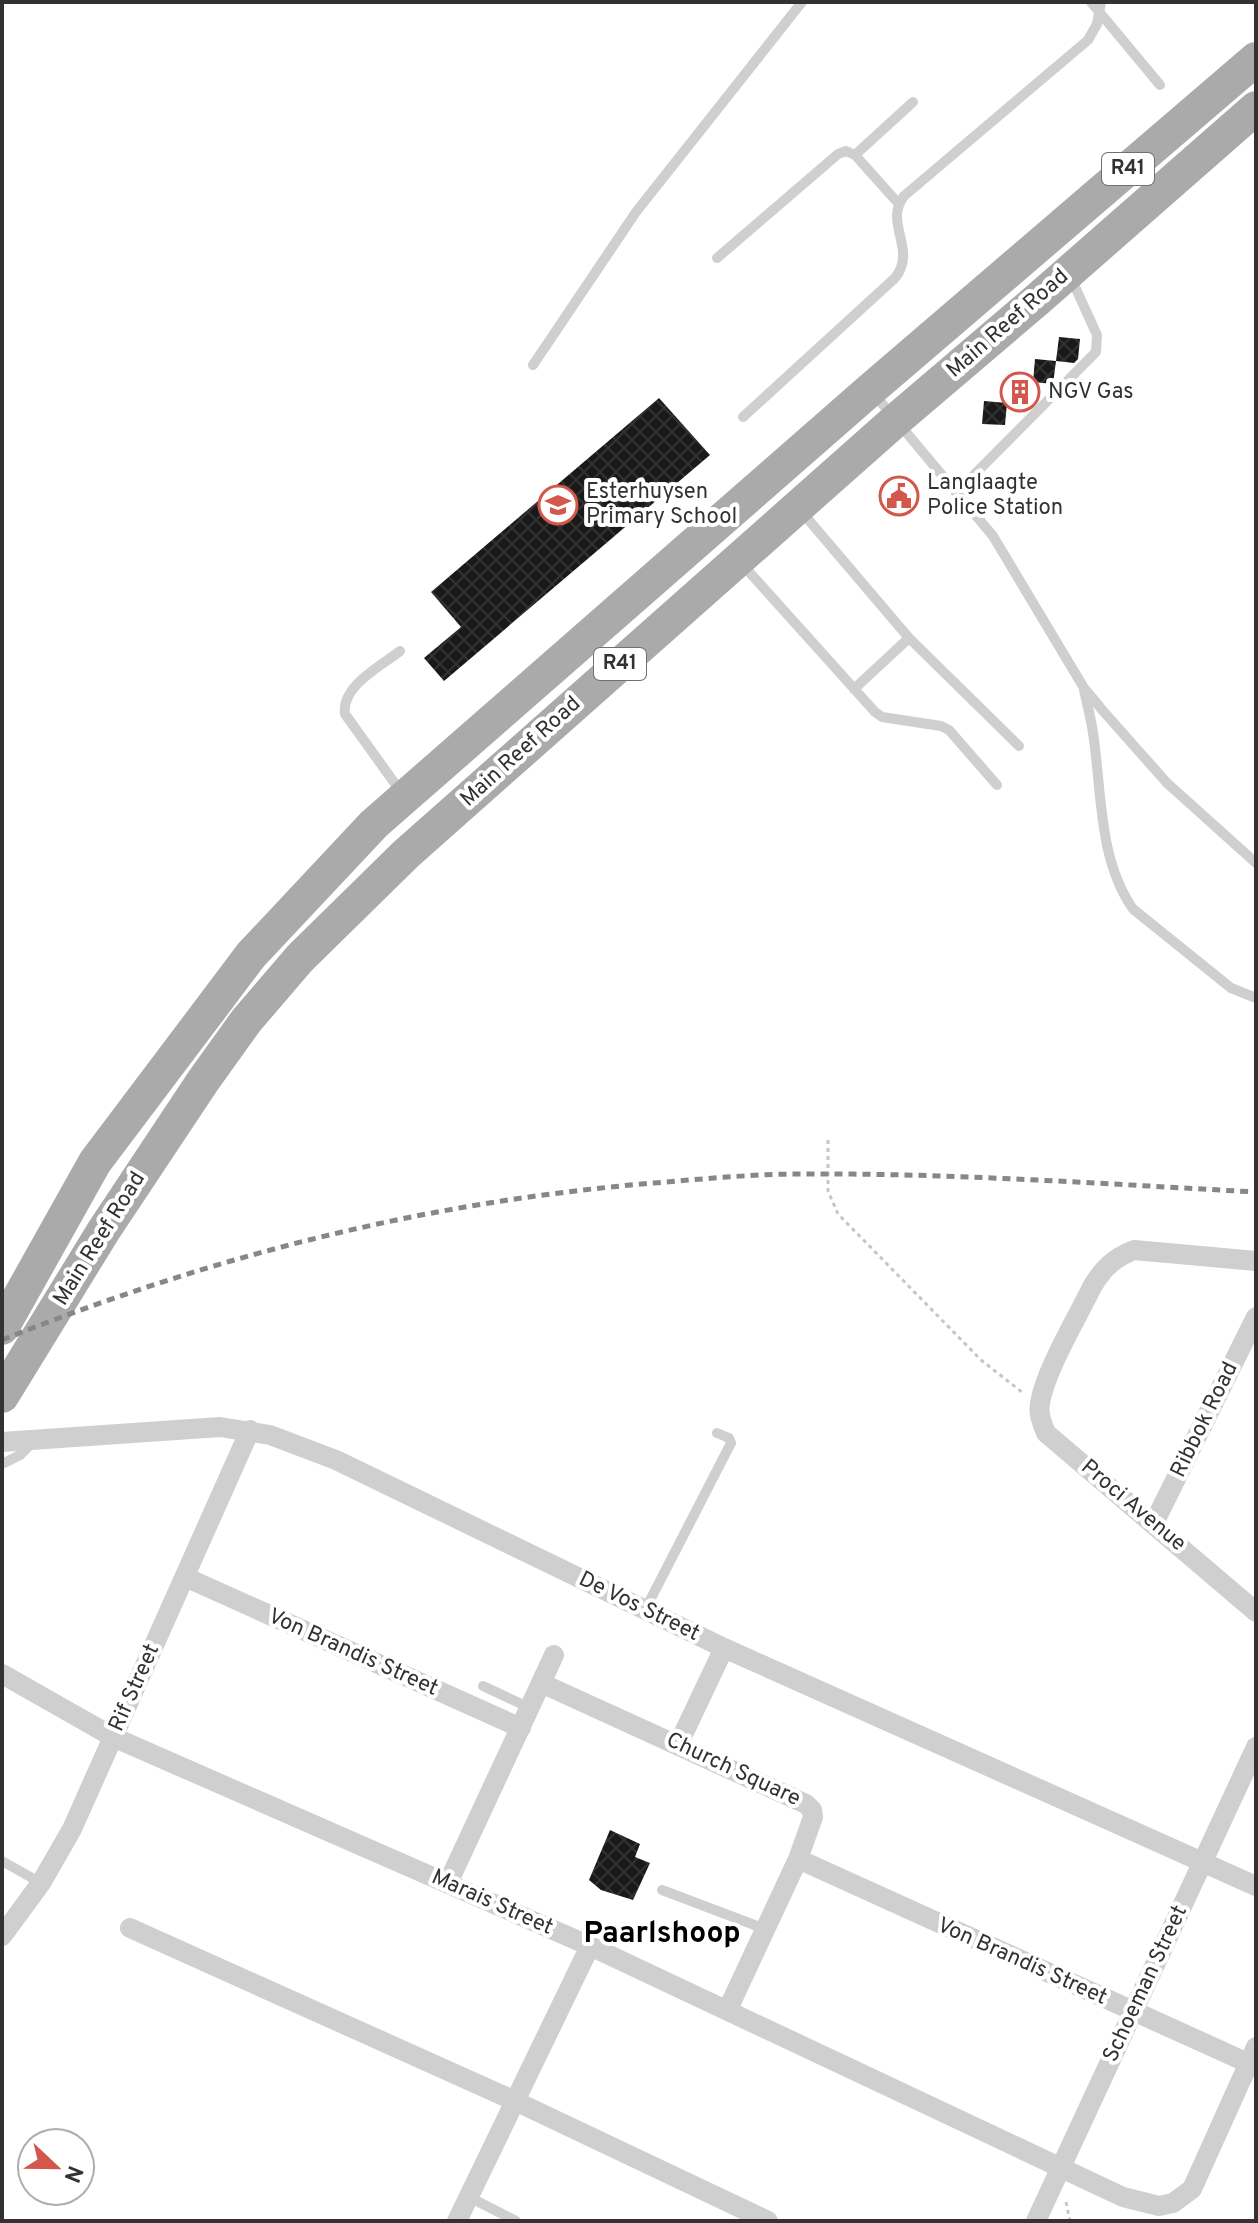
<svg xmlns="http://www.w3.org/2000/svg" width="1258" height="2223" font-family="Overpass,sans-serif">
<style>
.building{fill:url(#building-cross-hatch)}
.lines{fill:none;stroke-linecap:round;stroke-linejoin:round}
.path{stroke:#c6c6c6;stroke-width:3;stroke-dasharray:4 4;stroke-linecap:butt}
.service{stroke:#cfcfcf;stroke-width:10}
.minor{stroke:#cfcfcf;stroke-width:20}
.primary{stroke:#aaa;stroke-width:34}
.rail{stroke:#878787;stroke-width:5;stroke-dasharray:8 6;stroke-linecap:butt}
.labels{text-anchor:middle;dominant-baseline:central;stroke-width:8;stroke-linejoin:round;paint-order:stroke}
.shield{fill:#fff;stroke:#707070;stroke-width:2}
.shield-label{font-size:20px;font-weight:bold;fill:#323232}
.street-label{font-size:22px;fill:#323232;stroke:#fff}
.poi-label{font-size:22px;fill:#323232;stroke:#fff;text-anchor:start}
.district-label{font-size:30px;font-weight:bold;fill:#000;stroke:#fff}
</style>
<defs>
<pattern id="building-cross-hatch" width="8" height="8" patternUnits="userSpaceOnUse" patternTransform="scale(2)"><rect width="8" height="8" fill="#191919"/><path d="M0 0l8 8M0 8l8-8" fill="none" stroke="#323232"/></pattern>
</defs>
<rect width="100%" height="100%" fill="#fff"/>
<!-- building -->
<path class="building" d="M1059,337L1080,339L1078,359L1074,363L1056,361Z
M1035,359L1056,361L1053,384L1033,382Z
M1009,380L1033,382L1032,405L1007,403Z
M659,398L710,455L444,681L424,658L461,627L431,592Z
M984,401L1007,403L1005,425L982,424Z
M610,1830L640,1844L635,1857L650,1863L633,1900L601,1890L589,1880Z"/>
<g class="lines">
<!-- path -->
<path class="path" d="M828,1140V1191L838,1214L981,1360L1023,1393
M1066,2202L1070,2221"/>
<!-- service -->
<path class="service" d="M1091,2L1160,85
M898,203L855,155L913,102
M717,258L838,154L846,151L855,155
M533,365L636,212L802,2
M874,394L993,536L1084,688L1104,712L1167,783L1256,863
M743,417L895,278C918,249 883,224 904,196L1088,40L1097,24L1101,2
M956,493L1096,352L1097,335L1071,278
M801,511L909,638L1019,746
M742,564L875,712L882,717L941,726L949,730L997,785
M400,651C380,667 341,686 345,714L401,792
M854,689L909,638
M1084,690C1087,704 1091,718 1093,733C1102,791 1098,859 1133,909L1231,988L1256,998
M2,1464L20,1455L34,1441
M645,1610L731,1443L729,1438L717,1433
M483,1686L530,1708
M2,1861L41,1883
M662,1890L765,1929
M469,2197L516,2221"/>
<!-- minor -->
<path class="minor" d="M1256,1261L1134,1250C1114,1258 1103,1268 1092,1287C1077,1318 1045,1371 1040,1403C1038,1414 1042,1423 1046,1433L1256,1612
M2,1442L220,1427L270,1435L336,1460L724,1648L1256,1886
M1154,1523L1256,1317
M185,1577L521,1728
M2,1674L113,1737L590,1946L1123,2197L1159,2206L1173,2203L1192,2189L1256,2047
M541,1683L806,1804L812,1810L813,1817L798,1859L728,2009
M678,1745L724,1648
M798,1859L1248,2063
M448,1883L554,1655
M130,1928L515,2101L768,2221
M2,1936L41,1883L72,1829L250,1430
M457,2221L590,1946
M1036,2221L1256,1747"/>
<!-- primary -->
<path class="primary" d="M2,1328L95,1162L251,955L374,824L870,390L1256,59
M2,1396L104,1230L203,1081L246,1021L300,958L406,854L896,420L1038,299L1256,108"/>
<!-- rail -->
<path class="rail" d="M2,1340C215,1255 425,1202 654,1183C703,1179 752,1174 801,1174C953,1173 1105,1184 1256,1192"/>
</g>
<!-- icons -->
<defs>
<g id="building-ring" transform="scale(2)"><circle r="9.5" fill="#fff" stroke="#d3574b" stroke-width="1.5"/><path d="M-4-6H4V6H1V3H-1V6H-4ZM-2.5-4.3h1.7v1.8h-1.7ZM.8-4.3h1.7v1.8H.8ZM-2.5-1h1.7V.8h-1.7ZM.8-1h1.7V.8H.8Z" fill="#d3574b"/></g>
<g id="civic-ring" transform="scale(2)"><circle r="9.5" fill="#fff" stroke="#d3574b" stroke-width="1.5"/><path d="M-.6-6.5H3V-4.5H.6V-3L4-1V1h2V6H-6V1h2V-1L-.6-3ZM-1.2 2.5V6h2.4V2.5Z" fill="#d3574b"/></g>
<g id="school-ring" transform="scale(2)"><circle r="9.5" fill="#fff" stroke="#d3574b" stroke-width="1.5"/><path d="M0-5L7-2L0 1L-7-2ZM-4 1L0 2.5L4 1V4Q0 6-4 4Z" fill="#d3574b"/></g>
</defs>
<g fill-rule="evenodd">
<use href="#building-ring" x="1020" y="392"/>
<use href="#civic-ring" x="899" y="496"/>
<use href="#school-ring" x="558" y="505"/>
</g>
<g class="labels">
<!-- shield labels -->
<g class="shield">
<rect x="1102" y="153" width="52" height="32" rx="6"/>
<rect x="594" y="648" width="52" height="32" rx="6"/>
</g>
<g class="shield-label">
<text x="1128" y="169">R41</text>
<text x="620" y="664">R41</text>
</g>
<!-- street labels -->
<g class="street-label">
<text transform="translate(1008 324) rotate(-41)">Main Reef Road</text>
<text transform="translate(521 752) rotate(-42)">Main Reef Road</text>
<text transform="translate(100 1239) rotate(-58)">Main Reef Road</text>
<text transform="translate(1205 1420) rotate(-64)">Ribbok Road</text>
<text transform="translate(1133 1506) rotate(40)">Proci Avenue</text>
<text transform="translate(639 1607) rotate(26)">De Vos Street</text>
<text transform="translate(353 1653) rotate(24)">Von Brandis Street</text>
<text transform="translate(135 1688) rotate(-66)">Rif Street</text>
<text transform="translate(733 1770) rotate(25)">Church Square</text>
<text transform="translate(492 1903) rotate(24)">Marais Street</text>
<text transform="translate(1022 1962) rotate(24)">Von Brandis Street</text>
<text transform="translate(1146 1984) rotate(-65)">Schoeman Street</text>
</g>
<!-- poi labels -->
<g class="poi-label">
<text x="1048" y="392">NGV Gas</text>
<text x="927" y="483">Langlaagte<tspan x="927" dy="25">Police Station</tspan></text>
<text x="586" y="492">Esterhuysen<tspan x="586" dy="25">Primary School</tspan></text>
</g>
<!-- district labels -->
<g class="district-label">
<text x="662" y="1934">Paarlshoop</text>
</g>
</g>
<!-- border -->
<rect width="1258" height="2223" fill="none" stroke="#323232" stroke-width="8"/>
<!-- north arrow -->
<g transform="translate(56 2167) rotate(112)"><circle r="38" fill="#ffffff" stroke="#adadad" stroke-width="2"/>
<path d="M0-6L14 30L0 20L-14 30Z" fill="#d3574b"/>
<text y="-12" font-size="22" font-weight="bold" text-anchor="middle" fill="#323232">N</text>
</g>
</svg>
